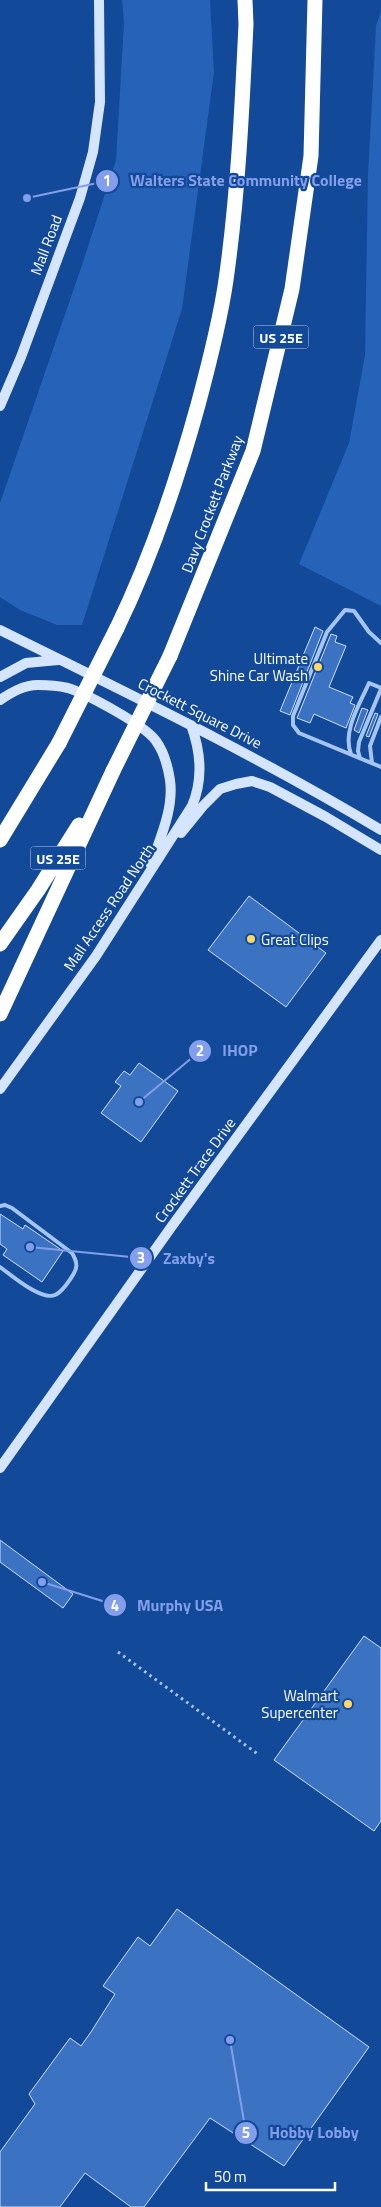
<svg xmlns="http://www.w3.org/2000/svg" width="381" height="2207" font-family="'Titillium Web',sans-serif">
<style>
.green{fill:#2562b8}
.building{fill:#3b72c1;stroke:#cde1fd}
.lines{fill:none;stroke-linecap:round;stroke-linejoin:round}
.path{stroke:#a5c6f4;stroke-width:3;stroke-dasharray:2.5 4;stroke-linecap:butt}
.lane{stroke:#a5c6f4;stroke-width:4}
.secondary{stroke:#d4e5fd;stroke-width:10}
.highway{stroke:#fff;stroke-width:15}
.highway-bridge{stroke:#fff;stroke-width:15}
.poi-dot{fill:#ffd867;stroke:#124999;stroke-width:2}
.labels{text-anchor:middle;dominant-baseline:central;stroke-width:4.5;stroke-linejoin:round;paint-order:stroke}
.shield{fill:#124999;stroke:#b8c8e0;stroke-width:1}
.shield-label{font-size:14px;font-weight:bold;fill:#fff}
.street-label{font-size:15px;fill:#fff;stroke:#124999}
.poi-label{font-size:15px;fill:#fff;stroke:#124999;text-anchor:end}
.leader{fill:none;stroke:#839eea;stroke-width:2}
.callout-dot{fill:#839eea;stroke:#124999;stroke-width:2}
.mark-label{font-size:15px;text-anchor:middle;font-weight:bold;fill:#fff}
.callout-label{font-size:16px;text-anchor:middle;font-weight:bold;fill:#839eea;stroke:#124999;stroke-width:4.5;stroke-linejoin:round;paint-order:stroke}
</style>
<rect width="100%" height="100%" fill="#124999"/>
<!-- green -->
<path class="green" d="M122,0H210L214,72L182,309L82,625H57L20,610L0,597V503L82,265L116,160L124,22Z
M381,11V606L299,564L349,443L365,355L368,174L376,26Z"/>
<!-- building -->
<path class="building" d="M315,627L323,631L290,715L280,711Z
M331,634L337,636L335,642L346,646L329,687L353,697L350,703L355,705L346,728L314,714L310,723L297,718Z
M362,708L368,710L359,733L354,730Z
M375,713L378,714L369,737L366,736Z
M249,896L326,953L286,1007L208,950Z
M139,1063L178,1091L141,1142L101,1113L121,1086L115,1082L124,1071L130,1075Z
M0,1214L23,1229L25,1225L63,1251L42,1282L3,1255L7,1249L0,1244Z
M0,1540L73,1594L63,1608L0,1562Z
M364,1636L381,1648V1821L374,1831L274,1760Z
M177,1909L369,2047L284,2166L210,2118L144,2207H131L85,2173L60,2207H0V2152L35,2104L29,2094L70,2038L81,2046L91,2032L115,1994L103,1986L138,1937L150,1946Z"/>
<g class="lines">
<!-- path -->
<path class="path" d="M118,1652L259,1755"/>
<!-- lane -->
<path class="lane" d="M381,643L369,632L354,611L345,610L327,632L293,716V725L299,733L381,767
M351,754C342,731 360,704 369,683L381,688
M360,758L358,751L359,742L381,689
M372,763L370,746L381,717
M0,1206L5,1205L12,1208L72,1253C78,1263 78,1268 71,1278C67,1284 62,1292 55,1295C41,1301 11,1275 0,1267"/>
<!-- secondary -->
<path class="secondary" d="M0,406L21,357L80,198L93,152L100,102L99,0
M0,630C129,694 258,756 381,830
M0,677L26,663L58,660
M0,700C12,692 24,685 38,685C48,685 59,686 68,688C87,694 145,725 156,741C164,752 168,767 170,780C174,809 160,838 151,865
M181,833L203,806L220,789L236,784L252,781L270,787L326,817L381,850
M0,1089L96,956L192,806C203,780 201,752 191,725
M0,1468L172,1226L381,940"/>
<!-- highway -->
<path class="highway" d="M117,628C152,556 177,481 198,405C209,364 220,322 226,280C238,195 242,110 246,24L245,0
M170,656L253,451L292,289L311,156L315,0
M0,840L59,743
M0,944L38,890L79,825
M0,1014L113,771"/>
<!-- highway-bridge -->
<path class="highway-bridge" d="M59,743L117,628
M113,771L170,656"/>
</g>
<!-- markers -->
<g class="poi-dot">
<circle cx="318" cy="667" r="5"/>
<circle cx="251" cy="939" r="5"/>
<circle cx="348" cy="1704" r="5"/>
</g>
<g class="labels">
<!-- shield labels -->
<g class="shield">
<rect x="253.5" y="325.5" width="55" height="23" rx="4"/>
<rect x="30.5" y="846.5" width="55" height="23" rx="4"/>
</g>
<g class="shield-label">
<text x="281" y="337">US 25E</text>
<text x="58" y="858">US 25E</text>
</g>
<!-- street labels -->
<g class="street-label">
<text transform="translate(46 245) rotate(-69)">Mall Road</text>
<text transform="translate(212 504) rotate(-69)">Davy Crockett Parkway</text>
<text transform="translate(200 713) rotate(27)">Crockett Square Drive</text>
<text transform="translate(109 907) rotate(-56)">Mall Access Road North</text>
<text transform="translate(195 1170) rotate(-54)">Crockett Trace Drive</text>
</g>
<!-- poi labels -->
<g class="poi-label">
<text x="308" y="658">Ultimate<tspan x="308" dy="17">Shine Car Wash</tspan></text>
<text x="261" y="939" text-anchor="start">Great Clips</text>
<text x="338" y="1695">Walmart<tspan x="338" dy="17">Supercenter</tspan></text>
</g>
</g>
<!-- callouts -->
<path class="leader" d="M27 198L107 181M139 1102L200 1051M30 1247L141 1258M42 1582L115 1605M230 2040L246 2133"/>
<g class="callout-dot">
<circle cx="27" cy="198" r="5"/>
<circle cx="139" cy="1102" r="5"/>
<circle cx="30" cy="1247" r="5"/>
<circle cx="42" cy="1582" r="5"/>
<circle cx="230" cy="2040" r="5"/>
<circle cx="107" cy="181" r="12"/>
<circle cx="200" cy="1051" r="12"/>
<circle cx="141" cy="1258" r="12"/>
<circle cx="115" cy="1605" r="12"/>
<circle cx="246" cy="2133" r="12"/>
</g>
<g class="mark-label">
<text x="107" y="186">1</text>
<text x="200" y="1056">2</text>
<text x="141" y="1263">3</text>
<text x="115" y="1611">4</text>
<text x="246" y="2138">5</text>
</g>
<g class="callout-label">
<text x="246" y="186">Walters State Community College</text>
<text x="240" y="1056">IHOP</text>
<text x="189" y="1264">Zaxby's</text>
<text x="180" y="1611">Murphy USA</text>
<text x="314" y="2138">Hobby Lobby</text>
</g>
<!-- scale -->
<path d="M206 2182v8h129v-8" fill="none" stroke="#ffffff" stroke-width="2.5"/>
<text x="214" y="2182" font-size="15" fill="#ffffff" stroke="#124999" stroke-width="4" paint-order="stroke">50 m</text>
</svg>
